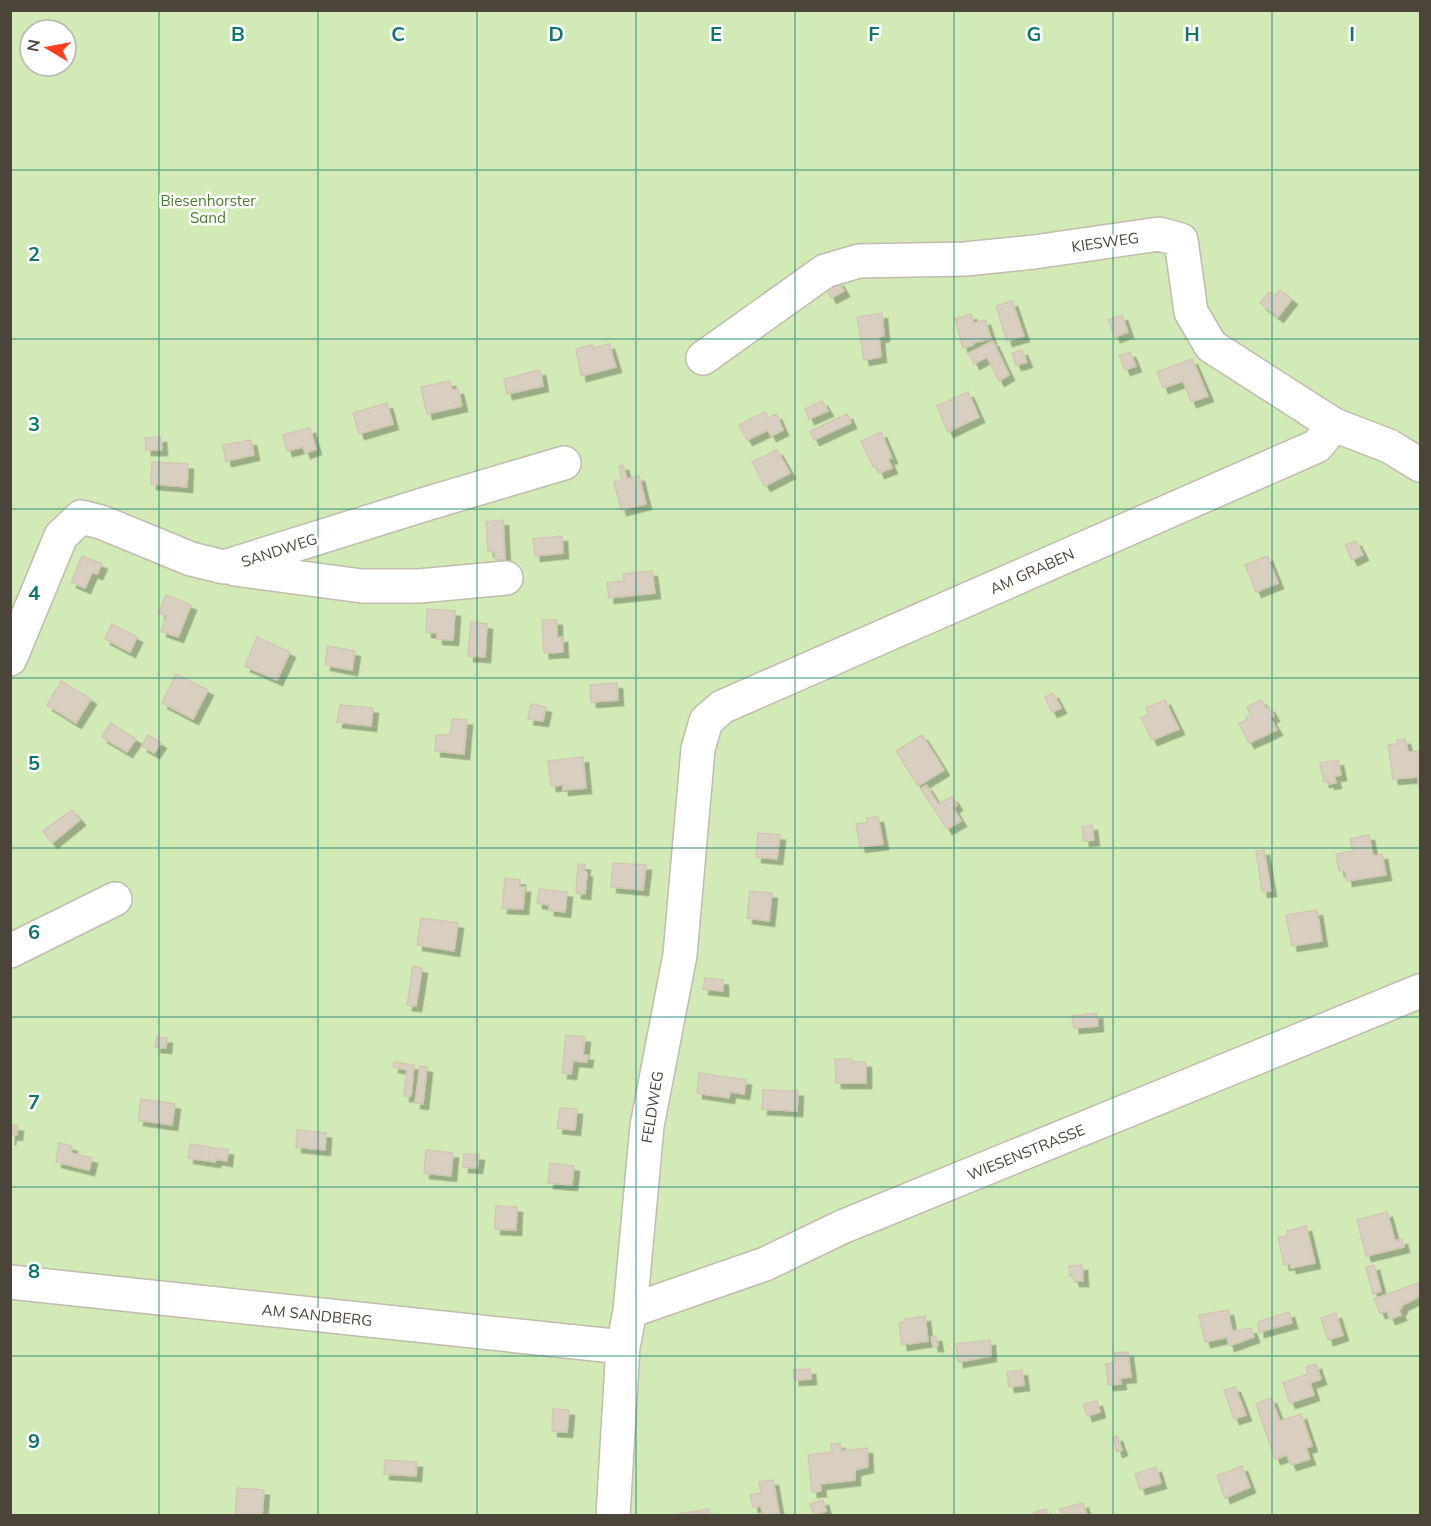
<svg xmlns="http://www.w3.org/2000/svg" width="1431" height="1526" font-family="Mulish,sans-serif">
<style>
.green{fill:#d2eab5;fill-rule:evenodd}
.building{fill:#d8cfc1;stroke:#d3c7b4;stroke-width:1.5;filter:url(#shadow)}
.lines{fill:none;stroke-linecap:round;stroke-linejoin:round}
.minor-casing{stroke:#c2bbae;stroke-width:36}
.minor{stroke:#fff;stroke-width:33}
.grid{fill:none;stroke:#0f766e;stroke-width:1.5;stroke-opacity:0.55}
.labels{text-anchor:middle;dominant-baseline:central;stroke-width:5;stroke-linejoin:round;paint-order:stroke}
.park-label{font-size:15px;fill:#4a7f2a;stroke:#fff}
.street-label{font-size:15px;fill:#4b4439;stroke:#fff}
.grid-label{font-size:20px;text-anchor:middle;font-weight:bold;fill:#0f766e;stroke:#fff;stroke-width:5;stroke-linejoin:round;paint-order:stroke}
</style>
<defs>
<filter id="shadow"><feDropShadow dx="5.5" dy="5.5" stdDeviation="0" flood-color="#0004"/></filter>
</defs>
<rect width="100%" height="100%" fill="#f6f3ec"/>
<!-- green -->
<path class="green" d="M10,11H1420V1515H11ZM30,30H66V66H30Z"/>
<!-- building -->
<path class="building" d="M838,281L844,291L831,298L826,287Z
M1280,290L1292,299L1278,317L1260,303L1269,292L1275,296Z
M1012,301L1024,336L1007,341L996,306Z
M882,313L884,336L879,337L881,357L864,360L857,317Z
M971,314L974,323L985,320L991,339L972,343L973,345L963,348L955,319Z
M1122,315L1128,332L1115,337L1108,320Z
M993,341L1009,375L999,381L987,357L974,364L969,353Z
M609,344L616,367L581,376L576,349L592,345L593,348Z
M1022,350L1027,362L1016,365L1012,353Z
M1130,352L1136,366L1125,370L1119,356Z
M1192,359L1208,396L1191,402L1183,381L1163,388L1157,372Z
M540,370L543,386L507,394L504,379Z
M450,381L452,390L458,389L462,406L427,414L421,387Z
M968,392L979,417L948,432L937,406Z
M822,401L828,411L809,419L805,409Z
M387,403L393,424L359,434L353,413Z
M765,412L768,418L776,414L783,430L771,436L768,430L747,440L739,425Z
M847,414L851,423L814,440L810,431Z
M310,428L316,449L305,453L303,447L287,451L283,435Z
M881,432L892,458L888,459L892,468L879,473L876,465L873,467L861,441Z
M161,437L162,450H146L145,438Z
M251,440L254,455L226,461L223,445Z
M777,450L790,473L765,486L752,462Z
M152,462L188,464L187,487L151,484Z
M623,465L627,479L639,476L646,504L621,510L614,482L622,481L619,466Z
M503,520L505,559L496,560L494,551H488L486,522Z
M562,536L563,553L535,556L533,539Z
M1356,541L1363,555L1352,560L1345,545Z
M82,556L102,564L97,574L92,572L85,588L71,582Z
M1267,556L1278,583L1256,592L1245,565Z
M652,571L655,593L609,598L607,583L624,581L623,574Z
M166,595L191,605L178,637L161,631L167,616L159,613Z
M427,609L455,611L453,640L437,639V633L426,632Z
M542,620H557V638L562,637L563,652L544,653Z
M471,622L487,624L485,657L468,656Z
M112,624L137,637L130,652L105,639Z
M257,637L290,652L277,680L245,666Z
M328,646L355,651L352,670L325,665Z
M176,674L208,690L193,719L162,703Z
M61,681L91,699L76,723L47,705Z
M617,683L618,700L591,702L590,685Z
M1053,693L1061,708L1052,712L1045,697Z
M1165,700L1179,729L1152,740L1141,718L1149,715L1146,708Z
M1261,700L1266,708L1269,707L1274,716L1270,718L1277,730L1249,743L1239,724L1247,720L1246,717L1251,715L1247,707Z
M531,704L546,707L543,721L528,719Z
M340,705L373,708L371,726L337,722Z
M452,719L467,720L464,754L435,751L436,735H450Z
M111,723L136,739L127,752L102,737Z
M148,735L161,743L154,753L142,746Z
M922,735L944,770L918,786L896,751Z
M1405,739L1408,752L1420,751V795L1418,777L1393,779L1388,745L1397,744V740Z
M583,757L586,788L563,790V785L551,786L548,761Z
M1338,760L1341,775L1334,776L1336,783L1329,784V781L1324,782L1320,763Z
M926,785L938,804L952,797L957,805L953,808L961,821L947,829L921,789Z
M72,810L80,820L52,843L43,831Z
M878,817L883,844L860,847L856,824L867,823V818Z
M1092,825L1094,840L1084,841L1082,827Z
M758,833L780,835L777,859L756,857Z
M1369,835L1373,856L1382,854L1386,875L1347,881L1345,870L1339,871L1336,854L1353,851L1350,839Z
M1264,850L1271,891L1262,892L1256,851Z
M613,863L646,865L643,890L611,887Z
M578,864L585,865L584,871L587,872L585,894L576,893Z
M505,878L520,880V887H525L523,909L502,908Z
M539,889L567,892L565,912L549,910V905L537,903Z
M750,891L772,893L769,921L747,918Z
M1317,910L1322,941L1292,946L1286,915Z
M421,918L458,923L454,951L417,945Z
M413,966L422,968L416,1006L407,1005Z
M705,978L723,980V991L703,989Z
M1097,1013L1098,1026L1074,1028L1072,1016Z
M566,1035L585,1037L583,1055H588L587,1062L573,1061L571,1074L562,1073Z
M157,1037L167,1038L166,1048L155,1047Z
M835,1059H851V1062H866V1083H836Z
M394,1062L414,1065L411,1096H404L407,1070L393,1067Z
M420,1066L427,1067L423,1104L415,1103Z
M699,1073L746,1080L744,1094L730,1092L729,1098L697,1093Z
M763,1090L798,1091L797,1111L762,1109Z
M141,1099L175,1104L172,1125L138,1120Z
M560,1108L577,1109L575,1130L557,1128Z
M10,1125L18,1126L17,1135L11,1134L10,1140Z
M297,1130L326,1133L325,1150L296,1147Z
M59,1143L72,1146L71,1153L92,1158L89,1170L56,1162Z
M190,1144L228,1150L227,1161L216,1159L215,1162L188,1158Z
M426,1150L453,1153L451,1176L424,1173Z
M464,1154L479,1155L477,1168L463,1167Z
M550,1163L574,1166L572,1185L548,1183Z
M496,1206L517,1207L516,1230L495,1229Z
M1387,1212L1395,1241L1402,1239L1404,1247L1366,1256L1357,1220Z
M1306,1226L1315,1263L1291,1268L1290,1264L1284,1265L1278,1238L1288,1235L1287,1231Z
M1082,1265L1083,1281H1074L1073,1275L1070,1276L1069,1266Z
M1374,1265L1381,1291L1373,1294L1366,1267Z
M1420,1282V1296L1401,1306L1402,1308L1399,1310L1401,1315L1390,1319L1387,1311L1380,1313L1374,1299Z
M1228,1310L1232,1331L1251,1328L1254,1337L1229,1346L1227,1337L1205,1342L1199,1315Z
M1289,1312L1292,1323L1259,1332L1258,1322Z
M1336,1313L1343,1335L1328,1340L1321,1318Z
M925,1316L928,1341L902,1345L899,1323L905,1322V1319Z
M936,1336L938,1346H933L931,1337Z
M990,1340L991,1356L958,1362L956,1344Z
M1128,1352L1131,1377L1120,1378L1121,1384L1108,1385L1106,1364L1115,1363L1114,1353Z
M1316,1364L1321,1379L1310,1383L1314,1395L1290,1403L1283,1383L1308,1374L1306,1367Z
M810,1369L811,1379L794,1380L793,1370Z
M1022,1370L1024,1385L1009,1387L1007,1372Z
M1235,1387L1246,1415L1234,1419L1224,1390Z
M1271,1398L1280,1421L1301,1414L1312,1446L1306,1448L1310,1459L1291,1465L1287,1455L1275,1459L1256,1404Z
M1097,1401L1100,1412L1087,1416L1083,1404Z
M553,1409L569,1410L567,1432L552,1431Z
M1117,1436L1122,1450L1117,1452L1113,1438Z
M840,1443L841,1451L867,1448L868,1467L855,1470V1480L820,1484L821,1491L812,1492L808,1455L832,1452L831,1444Z
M385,1460L417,1462L416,1476L384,1474Z
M1242,1466L1250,1487L1225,1498L1217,1476Z
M1156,1467L1161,1483L1140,1489L1135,1474Z
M773,1480L779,1513L773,1516H763L761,1506L753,1507L750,1495L761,1493L759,1482Z
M237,1488L264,1490L262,1516H235Z
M823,1500L826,1511L819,1514L820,1516H814L810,1504Z
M1083,1503L1087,1516H1062L1060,1509Z
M709,1509L710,1516H679V1514Z
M1046,1509L1048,1516H1035L1034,1512Z"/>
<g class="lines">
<!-- minor casing -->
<g class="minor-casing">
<path id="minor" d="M703,358L825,271L859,261L965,259L1034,252L1159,234L1181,240L1191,312L1211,346L1334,425L1389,446L1420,465
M235,569L362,586H419L506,578
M10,659L61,536L81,517L101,522L191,559L224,567L429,503L564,463
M10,951L115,899
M10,1282L623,1347
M630,1311L765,1264L842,1227L1420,991
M613,1516L623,1347L630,1311L647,1126L680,955L698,749L706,721L722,707L1317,446L1334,425"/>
</g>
<!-- minor -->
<use href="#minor" class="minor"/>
</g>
<!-- grid -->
<path class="grid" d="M159,10V1516M318,10V1516M477,10V1516M636,10V1516M795,10V1516M954,10V1516M1113,10V1516M1272,10V1516M10,170H1420M10,339H1420M10,509H1420M10,678H1420M10,848H1420M10,1017H1420M10,1187H1420M10,1356H1420"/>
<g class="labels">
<!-- park labels -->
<g class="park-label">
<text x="208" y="200">Biesenhorster<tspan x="208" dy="17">Sand</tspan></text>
</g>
<!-- street labels -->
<g class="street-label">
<text transform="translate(1105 242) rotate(-8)">KIESWEG</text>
<text transform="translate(279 550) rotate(-18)">SANDWEG</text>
<text transform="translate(1032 571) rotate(-24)">AM GRABEN</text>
<text transform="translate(652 1107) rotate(-81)">FELDWEG</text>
<text transform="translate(1026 1152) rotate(-22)">WIESENSTRASSE</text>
<text transform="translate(317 1315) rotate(6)">AM SANDBERG</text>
</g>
</g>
<g class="grid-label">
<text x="238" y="41">B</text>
<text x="398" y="41">C</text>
<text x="556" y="41">D</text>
<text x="716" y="41">E</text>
<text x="874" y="41">F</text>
<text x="1034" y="41">G</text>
<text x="1192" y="41">H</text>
<text x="1352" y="41">I</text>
<text x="34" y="261">2</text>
<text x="34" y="431">3</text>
<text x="34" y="600">4</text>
<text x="34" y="770">5</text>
<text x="34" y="939">6</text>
<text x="34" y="1109">7</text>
<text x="34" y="1278">8</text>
<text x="34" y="1448">9</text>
</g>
<!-- border -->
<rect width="1431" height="1526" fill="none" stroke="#4b4439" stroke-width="24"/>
<!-- north arrow -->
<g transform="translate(48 48) rotate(280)"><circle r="28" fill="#ffffff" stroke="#b7b4b0" stroke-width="1.5"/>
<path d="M0-4.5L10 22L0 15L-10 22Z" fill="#fc3f1d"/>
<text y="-9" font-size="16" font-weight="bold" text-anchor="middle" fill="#4b4439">N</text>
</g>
</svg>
